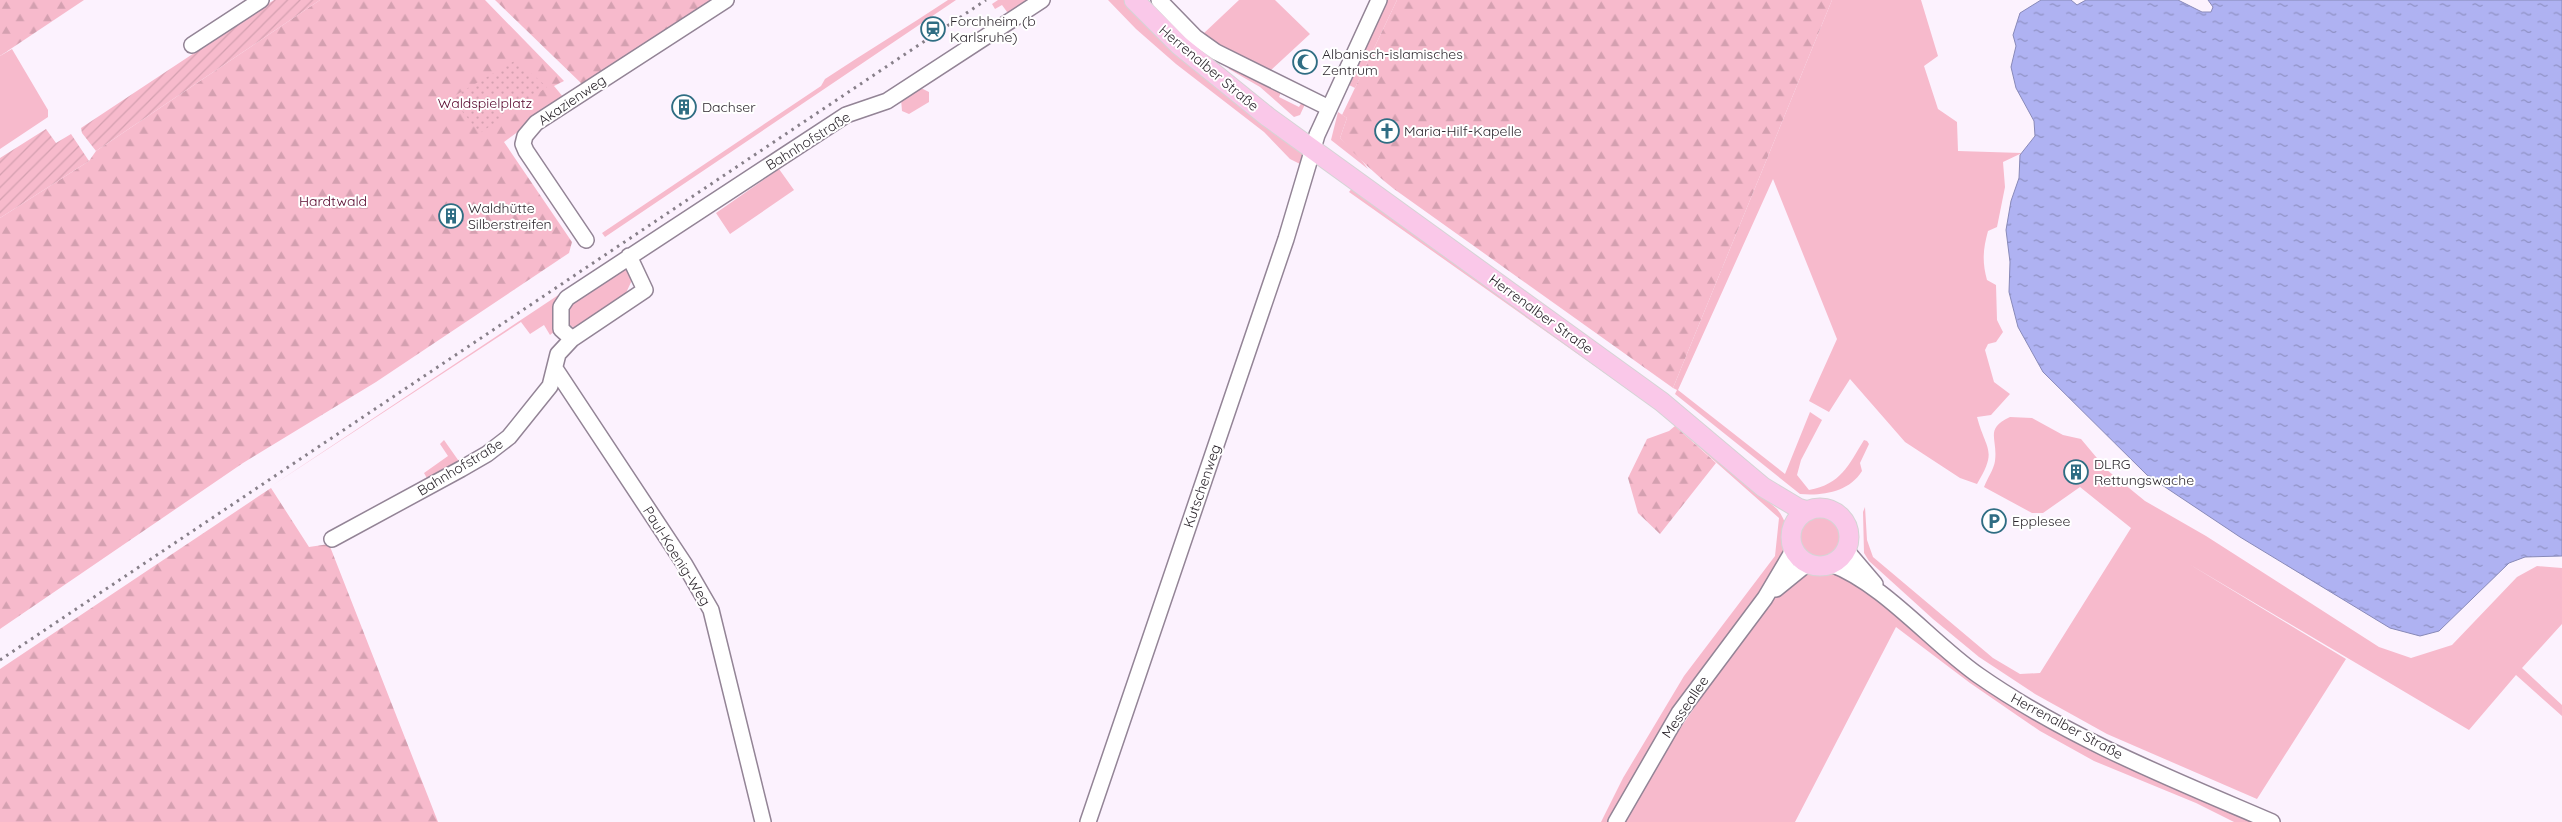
<svg xmlns="http://www.w3.org/2000/svg" width="2562" height="822" font-family="Quicksand,sans-serif">
<style>
.grass{fill:#f7bacc}
.forest{fill:url(#forest-firs)}
.park{fill:url(#park-dots)}
.garden{fill:url(#garden-furrows)}
.water{fill:url(#water-ripples);stroke:#8889b8}
.lines{fill:none;stroke-linecap:round;stroke-linejoin:round}
.minor-casing{stroke:#938496;stroke-width:18}
.major-casing{stroke:#d5d4d5;stroke-width:21}
.minor{stroke:#fff;stroke-width:15}
.major{stroke:#fac8e9;stroke-width:19}
.rail{stroke:#877f89;stroke-width:3;stroke-dasharray:2.5 5;stroke-linecap:butt}
.labels{text-anchor:middle;dominant-baseline:central;stroke-width:4;stroke-linejoin:round;paint-order:stroke}
.poi-label{font-size:14px;fill:#2e282f;stroke:#fff;text-anchor:start}
.street-label{font-size:14px;fill:#2e282f;stroke:#fff}
.park-label{font-size:14px;fill:#56052b;stroke:#fff}
</style>
<defs>
<pattern id="forest-firs" width="22" height="20" patternUnits="userSpaceOnUse" patternTransform="scale(1.25)"><rect width="22" height="20" fill="#f7bacc"/><path d="M5 1l3.5 6h-7zM16 11l3.5 6h-7z" fill="#d4a0b0"/></pattern>
<pattern id="park-dots" width="8" height="8" patternUnits="userSpaceOnUse" patternTransform="scale(1.25)"><rect width="8" height="8" fill="#f7bacc"/><path d="M2 2h.1M6 6h.1" fill="none" stroke="#d4a0b0" stroke-width="1.8" stroke-linecap="round"/></pattern>
<pattern id="garden-furrows" width="10" height="10" patternUnits="userSpaceOnUse" patternTransform="scale(1.25)"><rect width="10" height="10" fill="#f7bacc"/><path d="M-1 1l2-2M0 10L10 0M9 11l2-2" fill="none" stroke="#d4a0b0"/></pattern>
<pattern id="water-ripples" width="26" height="14" patternUnits="userSpaceOnUse" patternTransform="scale(1.25)"><rect width="26" height="14" fill="#afb2f2"/><path d="M2 4q2-2 4 0t4 0M15 11q2-2 4 0t4 0" fill="none" stroke="#8f91c4"/></pattern>
</defs>
<rect width="100%" height="100%" fill="#fcf2fe"/>
<!-- grass -->
<path class="grass" d="M948,0H956L605,237L602,233L821,86L825,79C866,52 907,27 948,0Z
M998,0H1033L1010,16L1002,5L995,9L992,4Z
M1108,0H1124L1181,55L1304,154L1300,164L1290,159L1264,132L1176,64L1136,29Z
M1239,0H1275L1310,34L1270,71L1222,47L1203,34Z
M1385,0H1397L1355,88L1347,84Z
M1832,0H1921L1938,56L1924,66L1938,109L1957,122L1958,151L2022,153L2003,162L2005,187L1997,227L1988,231C1983,249 1982,262 1987,280L1996,285L1997,320L2003,332L1996,342L1988,344L1985,350L1994,382L2010,394L1991,415L1977,417C1986,451 1998,449 1977,484L1960,478L1905,442L1850,379L1829,412L1809,401L1837,339L1773,179L1678,390L1785,474L1810,412L1822,420L1801,460L1797,475L1809,490C1841,484 1848,466 1864,440L1867,441L1869,444L1860,463L1862,471C1849,492 1823,496 1800,494L1675,394L1677,390L1673,388Z
M12,49L48,110V117L0,149V56Z
M1227,65L1282,90L1279,97L1299,107L1303,100L1306,102L1300,115L1294,117L1260,87L1229,69Z
M919,87L929,92V102L909,114L902,111L901,99Z
M1338,112L1347,118L1340,138L1357,154L1368,169L1331,140Z
M779,169L794,190L730,234L716,213Z
M1353,187L1688,431L1777,509C1787,521 1790,536 1788,552C1784,573 1727,635 1712,657C1674,710 1640,764 1609,822H1601L1623,778L1684,676L1775,556L1779,518L1675,426L1671,420L1349,192Z
M622,269L627,270L633,278L625,295L576,329L568,324L569,305Z
M590,274L571,293L555,331L550,335L544,325L530,334L521,322L270,487Z
M2010,417L2032,418L2063,435L2081,439L2107,470L2145,501L2206,536L2379,647L2411,658L2452,645L2517,577L2537,566L2562,568V624L2522,668L2562,705V716L2516,675L2469,730L2189,564L2346,659L2257,799L2107,734L2035,694L1979,657L1933,619L1869,561L1864,553L1863,512L1865,507L1867,540L1873,557L1993,658L2020,674L2040,673L2131,528L2080,487L2043,513H2032L1984,487C1987,479 1994,469 1995,461C1998,438 1984,429 2010,417Z
M444,440L463,467L428,480L424,473L448,456L440,444Z
M1796 537a24 24 0 1 1 48 0a24 24 0 1 1-48 0Z
M1811,570H1830L1849,575L1993,690L2263,822H2234L2196,803L2094,761L2040,731L1970,683L1896,627L1795,822H1624L1651,771L1725,663L1770,603L1795,577Z"/>
<!-- forest -->
<path class="forest" d="M0,0H84L0,56Z
M320,0H485L564,81L554,86L564,98L504,142L572,242L569,253L376,382L243,463L0,629V218L89,161L96,151Z
M495,0H711L583,85Z
M1397,0H1832L1673,388L1394,189C1374,173 1357,157 1340,138L1347,118L1342,115Z
M1675,426L1716,463L1660,534L1638,513L1628,478L1647,439L1669,431Z
M271,488L309,547L329,544L438,822H0V669Z"/>
<!-- park -->
<path class="park" d="M516,60L547,87L480,133L451,98Z"/>
<!-- garden -->
<path class="garden" d="M274,0H320L96,151L82,133L81,128Z
M46,129L56,143L71,134L89,161L0,218V158Z"/>
<!-- water -->
<path class="water" d="M2041,0H2071L2077,5L2086,0H2178L2202,12H2211L2213,7L2208,0H2562V556L2525,557L2509,563L2439,631L2420,636L2390,628L2240,537L2147,475L2043,372L2018,327L2009,292L2010,262L2006,230L2011,201L2019,178L2020,155L2035,136L2034,121L2016,88L2011,67L2016,46L2013,35L2020,13Z"/>
<g class="lines">
<!-- minor casing -->
<g class="minor-casing">
<path id="minor" d="M1159,0L1195,37L1216,52L1329,108
M192,45L261,0
M586,240L526,151L523,144L525,136L536,123L726,0
M572,339L561,329V307L567,298L846,115L887,101L1042,0
M556,370L685,565L711,610L763,822
M332,539L461,469L487,454L509,437L550,386L558,354L572,339L645,290L629,256
M1846,550L1875,584
M1831,564C1884,584 1931,642 1978,675C2068,738 2172,779 2272,822
M1776,589L1808,563
M1088,822L1286,239L1317,135L1379,0
M1616,822L1679,713L1765,598L1794,549"/>
</g>
<!-- major casing -->
<g class="major-casing">
<path id="major" d="M1134,0L1179,45L1268,117L1662,402L1763,487L1798,508L1808,511
M1791 537a29 29 0 1 1 58 0a29 29 0 1 1-58 0Z"/>
</g>
<!-- minor -->
<use href="#minor" class="minor"/>
<!-- major -->
<use href="#major" class="major"/>
<!-- rail -->
<path class="rail" d="M0,660L986,0"/>
</g>
<!-- icons -->
<defs>
<g id="station-ring" transform="scale(1.25)"><circle r="9.5" fill="#fff" stroke="#2f6d83" stroke-width="1.5"/><path d="M-3-6H3Q5-6 5-4V2Q5 4 3 4L4.5 6H3L1.5 4h-3L-3 6H-4.5L-3 4Q-5 4-5 2V-4Q-5-6-3-6ZM-3.5-4v3h7v-3ZM-3.5 1v1.5H-2V1ZM2 1v1.5H3.5V1Z" fill="#2f6d83"/></g>
<g id="mosque-ring" transform="scale(1.25)"><circle r="9.5" fill="#fff" stroke="#2f6d83" stroke-width="1.5"/><path d="M3.5-4.9A6 6 0 1 0 3.5 4.9A5 5 0 1 1 3.5-4.9Z" fill="#2f6d83"/></g>
<g id="building-ring" transform="scale(1.25)"><circle r="9.5" fill="#fff" stroke="#2f6d83" stroke-width="1.5"/><path d="M-4-6H4V6H1V3H-1V6H-4ZM-2.5-4.3h1.7v1.8h-1.7ZM.8-4.3h1.7v1.8H.8ZM-2.5-1h1.7V.8h-1.7ZM.8-1h1.7V.8H.8Z" fill="#2f6d83"/></g>
<g id="church-ring" transform="scale(1.25)"><circle r="9.5" fill="#fff" stroke="#2f6d83" stroke-width="1.5"/><path d="M-1.2-6h2.4v3.5h3.3v2.4h-3.3V6h-2.4V-.1h-3.3v-2.4h3.3Z" fill="#2f6d83"/></g>
<g id="parking-ring" transform="scale(1.25)"><circle r="9.5" fill="#fff" stroke="#2f6d83" stroke-width="1.5"/><path d="M-3.5-5.5H1a3.5 3.5 0 0 1 0 7H-1V5.5H-3.5ZM-1-3.4V-.6H.8a1.4 1.4 0 0 0 0-2.8Z" fill="#2f6d83"/></g>
</defs>
<g fill-rule="evenodd">
<use href="#station-ring" x="933" y="29"/>
<use href="#mosque-ring" x="1305" y="62"/>
<use href="#building-ring" x="684" y="107"/>
<use href="#church-ring" x="1387" y="131"/>
<use href="#building-ring" x="451" y="216"/>
<use href="#building-ring" x="2076" y="472"/>
<use href="#parking-ring" x="1994" y="521"/>
</g>
<g class="labels">
<!-- poi labels -->
<g class="poi-label">
<text x="950" y="21">Forchheim (b<tspan x="950" dy="16">Karlsruhe)</tspan></text>
<text x="1322" y="54">Albanisch-islamisches<tspan x="1322" dy="16">Zentrum</tspan></text>
<text x="702" y="107">Dachser</text>
<text x="1404" y="131">Maria-Hilf-Kapelle</text>
<text x="468" y="208">Waldhütte<tspan x="468" dy="16">Silberstreifen</tspan></text>
<text x="2094" y="464">DLRG<tspan x="2094" dy="16">Rettungswache</tspan></text>
<text x="2012" y="521">Epplesee</text>
</g>
<!-- street labels -->
<g class="street-label">
<text transform="translate(1209 68) rotate(40)">Herrenalber Straße</text>
<text transform="translate(572 100) rotate(-34)">Akazienweg</text>
<text transform="translate(808 141) rotate(-32)">Bahnhofstraße</text>
<text transform="translate(1541 314) rotate(36)">Herrenalber Straße</text>
<text transform="translate(460 467) rotate(-31)">Bahnhofstraße</text>
<text transform="translate(1202 486) rotate(-71)">Kutschenweg</text>
<text transform="translate(677 556) rotate(58)">Paul-Koenig-Weg</text>
<text transform="translate(1685 707) rotate(-56)">Messeallee</text>
<text transform="translate(2067 726) rotate(28)">Herrenalber Straße</text>
</g>
<!-- park labels -->
<g class="park-label">
<text x="485" y="103">Waldspielplatz</text>
<text x="333" y="201">Hardtwald</text>
</g>
</g>
</svg>
